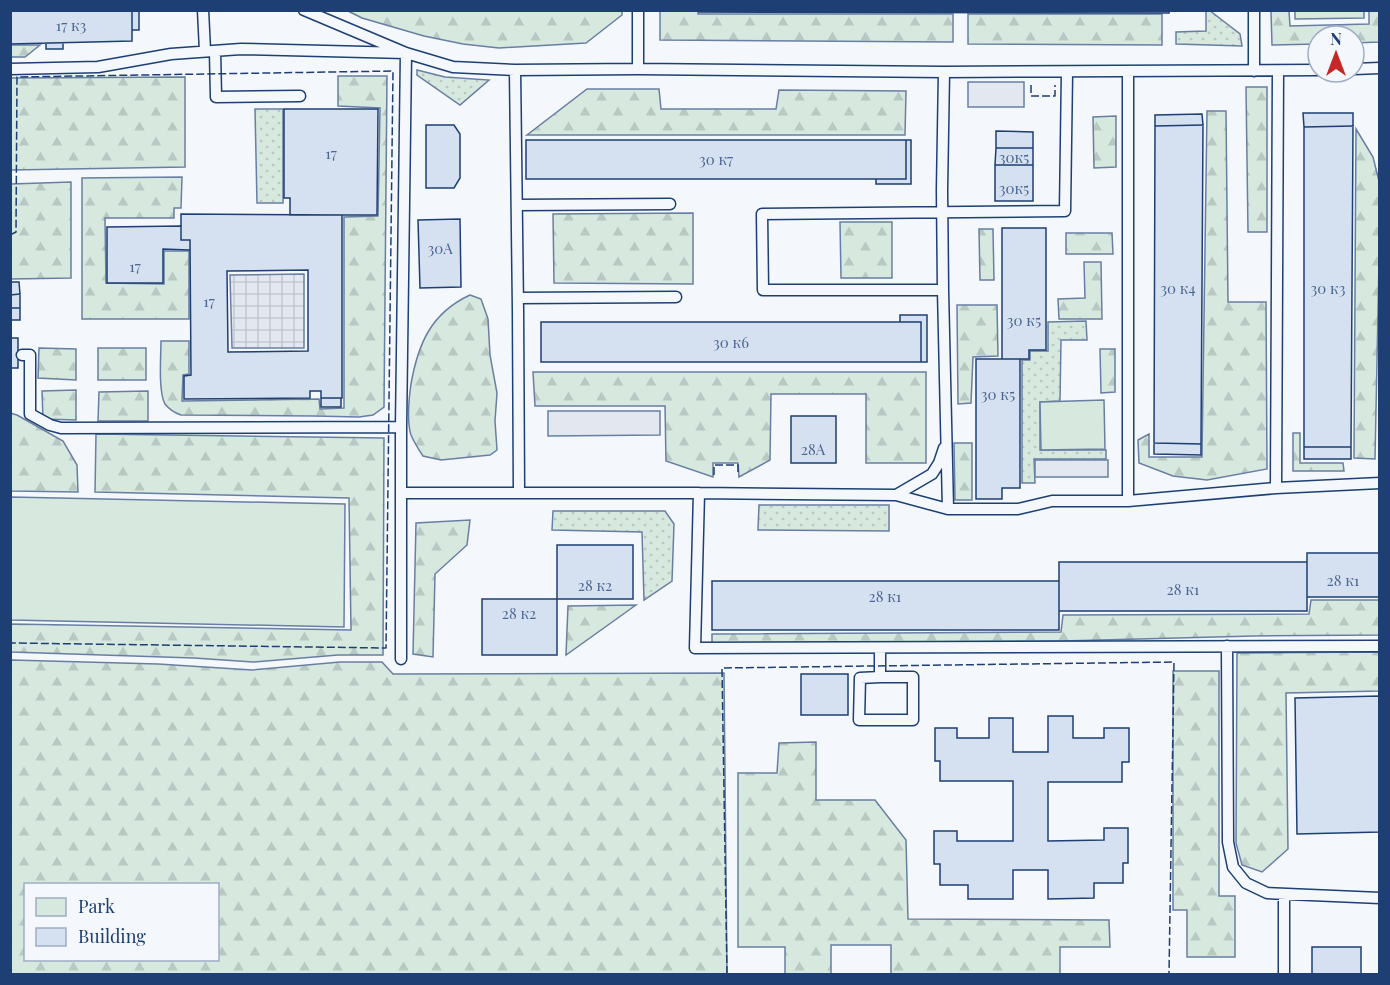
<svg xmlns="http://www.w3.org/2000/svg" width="1390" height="985" font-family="'Playfair Display',serif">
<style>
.grass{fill:url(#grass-dots);stroke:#687fa3;stroke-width:1.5}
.forest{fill:url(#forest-firs);stroke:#687fa3;stroke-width:1.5;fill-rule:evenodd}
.green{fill:#d7e8df;stroke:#687fa3;stroke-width:1.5}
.parking{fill:#e3e8f0;stroke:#687fa3;stroke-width:1.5}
.plaza{fill:url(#plaza-grid);stroke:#687fa3;stroke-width:1.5}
.building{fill:#d5e0f0;stroke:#1d3f73;stroke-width:1.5;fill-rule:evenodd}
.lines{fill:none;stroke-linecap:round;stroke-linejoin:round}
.service-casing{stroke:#1d3f73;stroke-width:13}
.service{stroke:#f4f7fb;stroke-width:10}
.fence{stroke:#1d3f73;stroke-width:1.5;stroke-dasharray:8 3;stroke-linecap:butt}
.labels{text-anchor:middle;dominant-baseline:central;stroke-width:4.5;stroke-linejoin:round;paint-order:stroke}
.number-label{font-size:15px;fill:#4b6792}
</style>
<defs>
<pattern id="grass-dots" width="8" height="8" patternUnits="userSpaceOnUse" patternTransform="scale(1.5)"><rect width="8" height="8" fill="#d7e8df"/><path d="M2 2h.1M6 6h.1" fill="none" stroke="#b8c8c3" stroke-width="1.8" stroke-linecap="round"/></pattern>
<pattern id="forest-firs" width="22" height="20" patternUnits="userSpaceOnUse" patternTransform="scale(1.5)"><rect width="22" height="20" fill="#d7e8df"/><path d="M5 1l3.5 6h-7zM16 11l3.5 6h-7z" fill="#b8c8c3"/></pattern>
<pattern id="plaza-grid" width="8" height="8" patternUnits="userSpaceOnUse" patternTransform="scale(1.5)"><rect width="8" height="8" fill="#e3e8f0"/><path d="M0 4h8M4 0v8" fill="none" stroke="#c2c8d1"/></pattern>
</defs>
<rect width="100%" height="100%" fill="#f4f7fb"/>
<!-- grass -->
<path class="grass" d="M1209,10L1240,34L1242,46L1176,44V32L1206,31V11Z
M417,70L445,77L489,80L460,105L417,75Z
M255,109H283V203H257Z
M1086,321L1087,340H1061L1060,401L1040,402V450H1106V459H1034L1035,483H1022V360H1030V351H1048V322Z
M759,505H889V531L758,530Z
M553,511H665L674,524L672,581L644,600L642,532L552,530Z"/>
<!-- forest -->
<path class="forest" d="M622,11V15L586,43L499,48L463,44L424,36L362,18L348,11Z
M660,11H698V14H953V42L660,40Z
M1271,11H1289L1290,26L1369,24V11H1379V42L1354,43V36H1318V44L1272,45Z
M968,14H1162V45L968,44Z
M11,45H40L25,57H11Z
M338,76H387L384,407L373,415L359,417L314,416L181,415C175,413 169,409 165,404C158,392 161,355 161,341H189V374L183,375L182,401L319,399L320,409L344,408V217L378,216L380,108L338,106Z
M185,77V167L11,170V78Z
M1246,87H1267V232H1248Z
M587,89H659L661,109H776L779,90L906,91L905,135H527Z
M1207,111H1226L1228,302H1266L1267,469L1207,480L1173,476L1139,463L1138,440L1149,434V457H1202Z
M1116,116V167L1094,168L1093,117Z
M1356,129L1373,157L1380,185L1379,262L1375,459L1354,458Z
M182,177L181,208H174V218H105L106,283L164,284V251H189V319H82V178Z
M71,182V278L11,279V184Z
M693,213V284L554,283L553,214Z
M840,222H892V278H841Z
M979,229H993L994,280H980Z
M1066,233H1112L1113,254H1066Z
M1084,262H1101L1102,319H1059L1058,299L1085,298Z
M470,295L481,299L488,319L490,355L497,393L495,421L497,450L490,455L441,460L423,456C419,450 414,442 411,435C407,422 409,398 411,384C418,344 431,313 470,295Z
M957,305H997L998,356L973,357L971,403L958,404Z
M39,348L76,349V380L38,378Z
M98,348H146V380H98Z
M1100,349H1115V392L1101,393Z
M533,372H926V463H866V394H771L770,460L739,477L738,463H713V477L666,461L665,406H535Z
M76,390V420L43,419L42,391Z
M148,391V421H98L99,392Z
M10,413L17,415L63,441L77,465L78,492L11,491Z
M1293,433H1300V463H1343L1344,471H1293Z
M96,434L384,438L383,655H338L253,662L194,658L11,652V624L351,630L349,498L95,492Z
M954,443H972V500H955Z
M470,520L467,545L435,574L433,657L413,654L416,523Z
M1311,600H1379V635L1254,636L1062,641L712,643V634L1061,632L1063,615L1309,614Z
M636,605L566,655L568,606Z
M1379,652V691L1286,693L1288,849L1262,872L1242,865L1236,843L1237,653Z
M11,660L158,664L252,670L340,662H382L393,674L724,673L727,974H11ZM26,884H218V960H26Z
M1173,671H1219V896H1235V957H1187V910H1173Z
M816,742V800H875L906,840L908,919L1109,920L1110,947H1060V974H891V945H831V974H785V947H738V773H777L779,743Z"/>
<!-- green -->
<path class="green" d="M1295,11H1364V18L1295,19Z
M1104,400L1105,449L1041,450L1040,402Z
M11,497L345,504L344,627L11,620Z"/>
<!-- parking -->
<path class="parking" d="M968,82H1024V107H968Z
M548,411H660V435L548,436Z
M1035,460H1108V477H1035Z"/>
<!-- plaza -->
<path class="plaza" d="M304,274V348H232L230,275Z"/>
<!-- building -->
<path class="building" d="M10,10H132V41L10,44Z
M132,10H139V30H132Z
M699,10H1169V13L699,12Z
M46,43H63V49H46Z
M284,109H378L377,215H290V198H284Z
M1303,113H1353V126L1304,127Z
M1202,114L1203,125L1155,126V115Z
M426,125H454L460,134V178L454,188H426Z
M1203,125L1201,444L1154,443L1155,126Z
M1353,126L1351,447H1304V127Z
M996,131L1033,132V148H996Z
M526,140H906V179H526Z
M906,140H911V184H876V179H906Z
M996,148H1033V165H995Z
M995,165H1033V201H995Z
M181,214L342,215V398H321V391H310V398L184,399V376L191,375L190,240H181ZM308,270V351L228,352L227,271Z
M460,219L461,287L420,288L418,220Z
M181,226V240H190V250L163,249V283H107V227Z
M1002,228H1046V350H1029V359H1002Z
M10,282H19L20,294L10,295Z
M20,294V308H10V295Z
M10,308H20V320H10Z
M900,315H927V362H921V322H900Z
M541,322H921V362H541Z
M10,338H18V368H10Z
M976,359H1020V488H1002V499H976Z
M321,398H341V407H321Z
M791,416H836V463H791Z
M1154,443L1201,444V455L1154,454Z
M1304,447H1351V459H1304Z
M557,545H633V599H557Z
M1307,553H1380V597H1307Z
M1059,562H1307V611H1059Z
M712,581H1059V630H712Z
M482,599H557V655H482Z
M801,674H848V715H801Z
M1380,696V832L1297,834L1295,698Z
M1048,716H1073V738H1104V728H1129V762H1122V782H1048V841L1104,840V828H1128V863H1123V883H1094V898L1048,899V870H1013V899H968V885H940V864H934V831H957V841H1013V781H940V761H935V728H957V738H989V718H1013V752H1048Z
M1312,947H1361V974H1312Z"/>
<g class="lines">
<!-- service casing -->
<g class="service-casing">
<path id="service" d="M203,10L205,51
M304,10L406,53L453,67L515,70L638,69L944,72L1318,70
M1254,10V71
M215,51L216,97L300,96
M10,69L98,67L171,54L241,49L406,53L401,427V659
M638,69V10
M1354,69L1380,68
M515,70L518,310L519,493
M944,72L942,190L943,290L948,509
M517,205L670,204
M943,290H763L762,214L1065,211L1067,72
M518,298L676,297
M22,355H30V414L50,425L61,428L401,427
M1276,488L1278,71
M402,493H699L896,495L948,509H1018L1052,501H1128L1276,488L1380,483
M699,493L695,648L1380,646
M896,495L932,474L939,463L944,448
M1128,501V71
M1227,646L1228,842L1233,867L1246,883L1267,893L1380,898
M880,648V677H913V720H859L860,678L880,677
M1284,974V895"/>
</g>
<!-- service -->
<use href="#service" class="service"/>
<!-- fence -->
<path class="fence" d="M1031,85V96H1055V85
M10,235L16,232L17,77L393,71L386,648L10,643
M714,475V465H738V475
M727,974L722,668L1174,662L1169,974"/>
</g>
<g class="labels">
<!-- number labels -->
<g class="number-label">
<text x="71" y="25">17 к3</text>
<text x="331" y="153">17</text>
<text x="1014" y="157">30к5</text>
<text x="716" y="159">30 к7</text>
<text x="1014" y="188">30к5</text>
<text x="440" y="248">30А</text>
<text x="135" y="266">17</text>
<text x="1178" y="288">30 к4</text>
<text x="1328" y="288">30 к3</text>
<text x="209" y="301">17</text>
<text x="1024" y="320">30 к5</text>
<text x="731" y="342">30 к6</text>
<text x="998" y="394">30 к5</text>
<text x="813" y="449">28А</text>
<text x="1343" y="580">28 к1</text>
<text x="595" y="585">28 к2</text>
<text x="1183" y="589">28 к1</text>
<text x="885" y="596">28 к1</text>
<text x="519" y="613">28 к2</text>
</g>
</g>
<!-- border -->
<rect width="1390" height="985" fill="none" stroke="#1d3f73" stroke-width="24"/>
<!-- legend -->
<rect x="24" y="883" width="195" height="78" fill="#f4f7fb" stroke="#9eadc5" stroke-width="1.5"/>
<rect x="36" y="898" width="30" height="18" fill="#d7e8df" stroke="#9eadc5" stroke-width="1.5"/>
<text x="78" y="913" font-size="18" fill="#1d3f73">Park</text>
<rect x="36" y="928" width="30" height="18" fill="#d5e0f0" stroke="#9eadc5" stroke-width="1.5"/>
<text x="78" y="943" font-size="18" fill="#1d3f73">Building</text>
<!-- north arrow -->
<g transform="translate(1336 54)"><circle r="28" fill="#f4f7fb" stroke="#9eadc5" stroke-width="1.5"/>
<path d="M0-4.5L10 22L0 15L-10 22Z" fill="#c62828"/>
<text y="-9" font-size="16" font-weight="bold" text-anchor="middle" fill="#1d3f73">N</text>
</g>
</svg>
